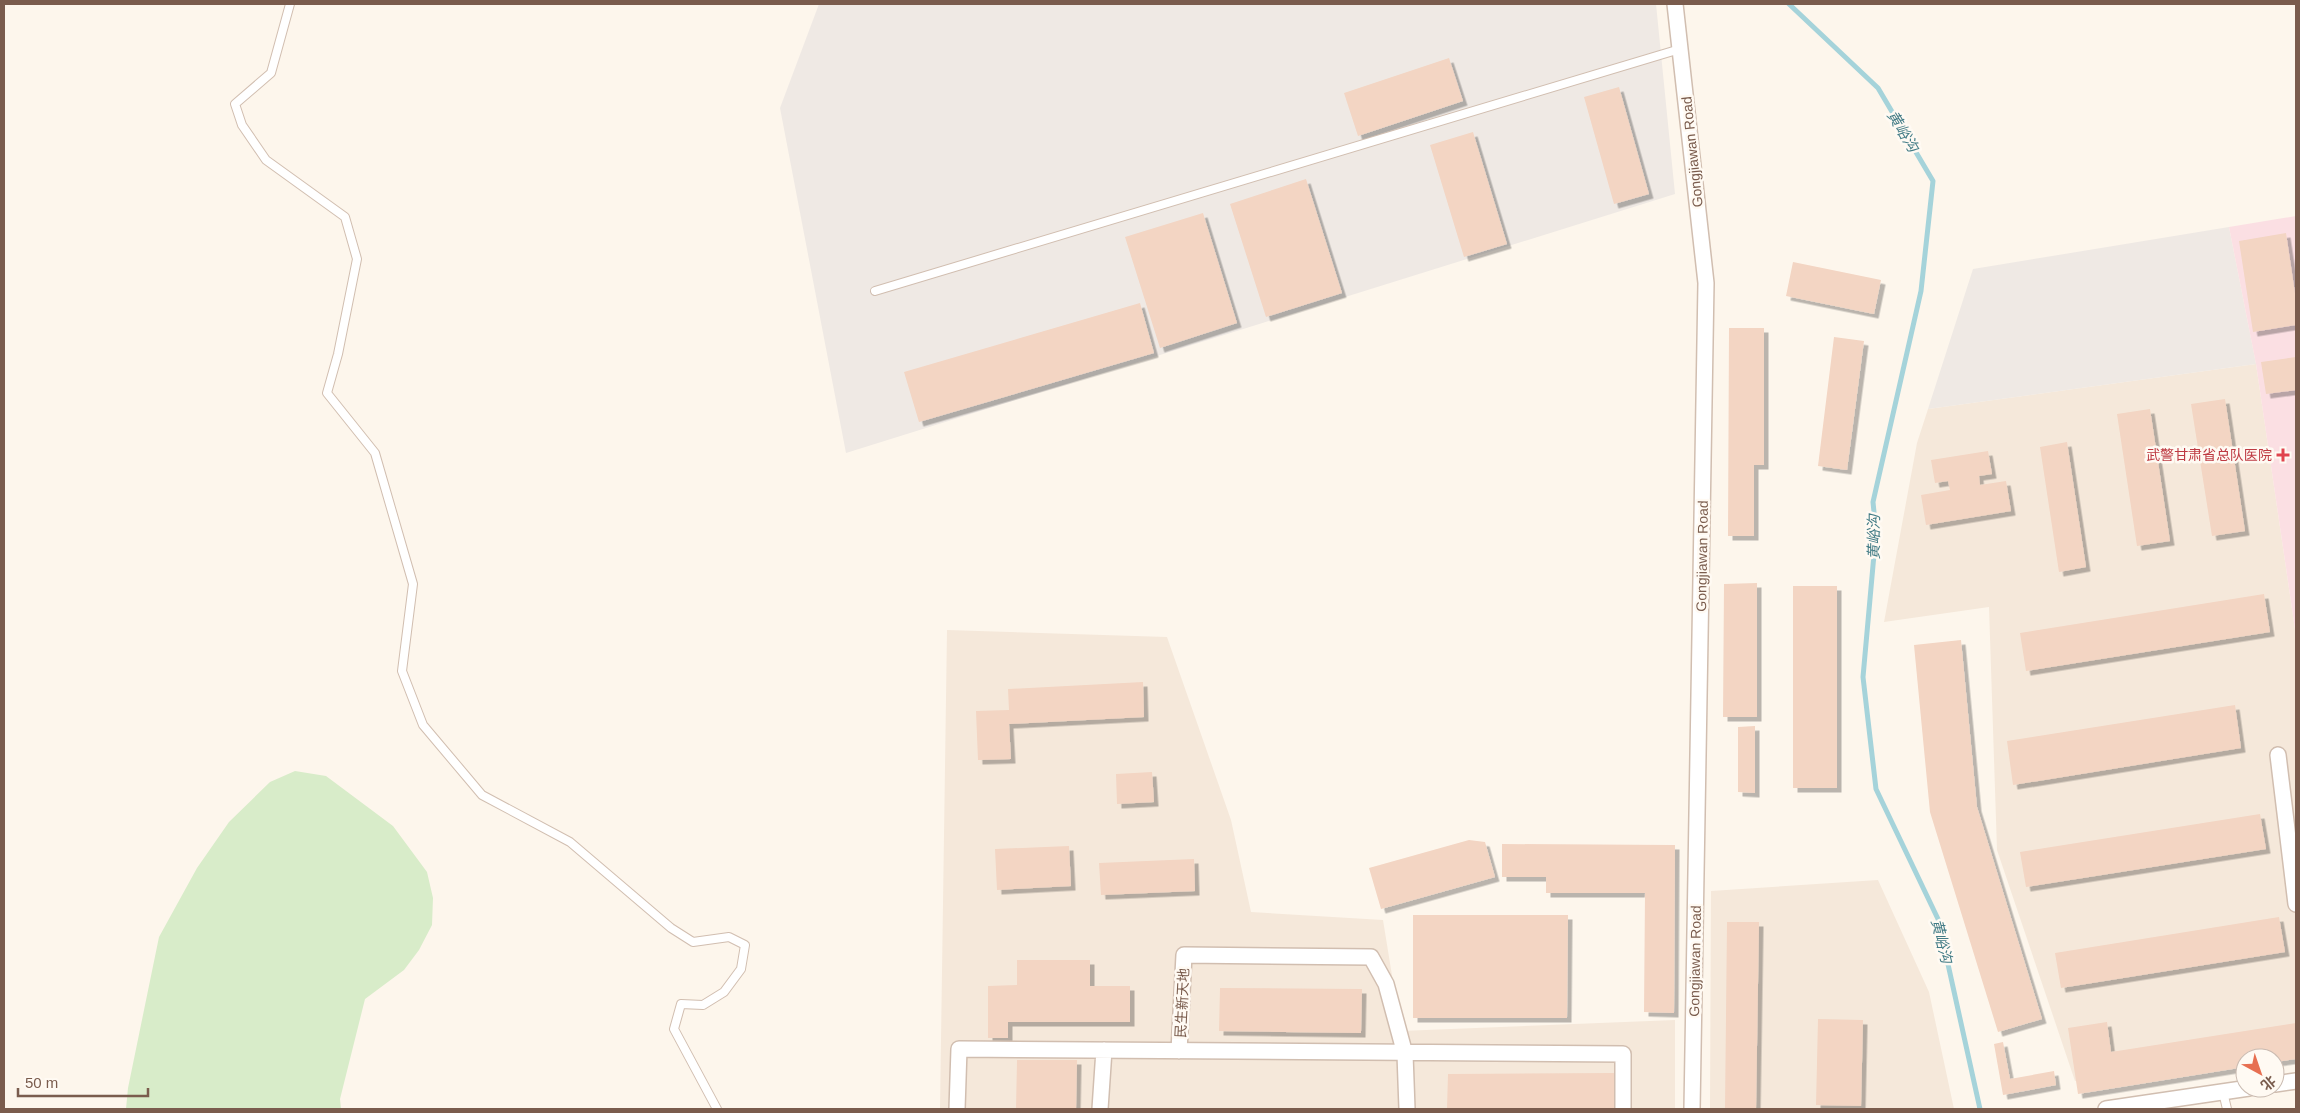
<svg xmlns="http://www.w3.org/2000/svg" width="2300" height="1113" font-family="Arial,'Noto Sans SC',sans-serif">
<style>
.residential{fill:#f5e8da}
.industrial{fill:#efe9e4}
.medical{fill:#fbdfe3}
.green{fill:#d8ecc9}
.lines{fill:none;stroke-linecap:round;stroke-linejoin:round}
.stream{stroke:#a5d3da;stroke-width:5}
.building{fill:#f3d5c3;filter:url(#shadow)}
.lane-casing{stroke:#d1beb0;stroke-width:10}
.street-casing{stroke:#d1beb0;stroke-width:18}
.lane{stroke:#fff;stroke-width:8}
.street{stroke:#fff;stroke-width:15}
.health-dot{fill:#e0444e;stroke:#fffaf3;stroke-width:2}
.labels{text-anchor:middle;dominant-baseline:central;stroke-width:5;stroke-linejoin:round;paint-order:stroke}
.street-label{font-size:14px;fill:#7a5c4d;stroke:#fffaf3}
.health-label{font-size:14px;fill:#be3a42;stroke:#fffaf3;text-anchor:end}
.water-label{font-size:15px;font-style:italic;fill:#437c86;stroke:#fffaf3}
</style>
<defs>
<filter id="shadow"><feDropShadow dx="4.5" dy="4.5" stdDeviation="0" flood-color="#0004"/></filter>
</defs>
<rect width="100%" height="100%" fill="#fdf6ec"/>
<!-- residential -->
<path class="residential" d="M2256,364L2296,636V1048L2075,1081L1997,850L1989,607L1884,622L1917,443L1928,409Z
M947,630L1167,637L1231,820L1251,912L1383,920L1401,1031L1675,1020V1109H940Z
M1878,880L1929,992L1954,1109H1710L1711,891Z"/>
<!-- industrial -->
<path class="industrial" d="M819,4H1656L1675,194L846,453L780,108Z
M2229,227L2256,364L1928,409L1973,269Z"/>
<!-- medical -->
<path class="medical" d="M2296,216V636L2256,364L2229,227Z"/>
<!-- green -->
<path class="green" d="M295,771L326,776L393,826L427,872L433,898L432,925L419,950L404,970L365,999L340,1099L341,1109H126L128,1088L159,937L197,868L229,822L270,782Z"/>
<g class="lines">
<!-- stream -->
<path class="stream" d="M1789,4L1878,88L1933,181L1921,291L1873,502L1876,532L1863,677L1876,789L1938,919L1980,1109"/>
</g>
<!-- building -->
<path class="building" d="M1449,58L1463,101L1358,136L1344,93Z
M1619,87L1649,194L1614,204L1584,97Z
M1473,132L1507,244L1464,257L1430,145Z
M1306,179L1342,293L1266,317L1230,204Z
M1203,213L1237,323L1160,348L1125,237Z
M2286,233L2296,300V325L2253,332L2239,241Z
M1793,262L1881,280L1874,314L1786,296Z
M1140,303L1154,353L919,422L904,372Z
M1729,328H1764V465H1754V536H1728Z
M1834,337L1864,341L1847,470L1818,466Z
M2296,357V390L2266,394L2261,362Z
M2225,399L2245,531L2212,536L2191,404Z
M2150,409L2170,541L2137,546L2117,414Z
M2067,442L2086,567L2059,572L2040,447Z
M1988,451L1992,474L1979,476L1980,485L2006,481L2011,511L1926,525L1921,495L1950,490L1948,481L1935,483L1931,460Z
M1757,583V717H1723L1724,584Z
M1793,586H1837V788H1793Z
M2264,594L2270,632L2026,671L2020,633Z
M1961,640L1977,807L2042,1019L1998,1032L1930,812L1914,645Z
M1143,682L1144,717L1009,724L1011,759L978,760L976,711L1009,710L1008,689Z
M2235,705L2241,748L2013,785L2007,741Z
M1755,726V793L1738,792V727Z
M1152,772L1154,802L1117,804L1116,774Z
M2260,814L2266,849L2026,887L2020,852Z
M1469,840L1485,842L1495,877L1381,909L1369,868Z
M1502,844L1675,845L1674,1013L1644,1012L1645,893H1546V877H1502Z
M1069,846L1071,886L997,890L995,849Z
M1194,859L1195,891L1101,895L1099,863Z
M1413,915H1568L1567,1018H1413Z
M2279,917L2285,952L2061,988L2055,953Z
M1727,922H1759L1756,1109H1725Z
M1017,960H1090V986H1130V1022H1008V1038H988V986L1017,985Z
M1220,988L1362,989L1361,1033L1219,1031Z
M1818,1019L1863,1020L1861,1106L1816,1105Z
M2107,1022L2111,1052L2296,1023V1059L2275,1062V1058H2245V1067L2078,1094L2068,1028Z
M2003,1042L2010,1079L2054,1071L2056,1085L2003,1095L1994,1044Z
M1017,1060H1077L1076,1109H1016Z
M1614,1073V1109H1447L1448,1074Z"/>
<g class="lines">
<!-- lane casing -->
<g class="lane-casing">
<path id="lane" d="M290,4L271,73L235,104L242,125L266,160L345,217L357,259L338,354L327,393L375,453L413,584L402,671L423,725L482,795L570,842L671,928L693,942L729,937L745,945L741,969L724,992L703,1005L681,1004L674,1029L717,1109
M875,291L1680,49
M2223,1092L2227,1109"/>
</g>
<!-- street casing -->
<g class="street-casing">
<path id="street" d="M1675,4L1706,283L1692,1109
M2278,755L2296,904
M1179,1051L1184,955L1371,957L1386,984L1405,1054L1407,1109
M2275,1084L2296,1081
M957,1109L959,1049L1623,1054V1109
M1100,1109L1104,1050
M2106,1109L2249,1088"/>
</g>
<!-- lane -->
<use href="#lane" class="lane"/>
<!-- street -->
<use href="#street" class="street"/>
</g>
<!-- markers -->
<path class="health-dot" d="M2280.5 447.5h5v5h5v5h-5v5h-5v-5h-5v-5h5z"/>
<g class="labels">
<!-- street labels -->
<g class="street-label">
<text transform="translate(1692 152) rotate(-96)">Gongjiawan Road</text>
<text transform="translate(1702 556) rotate(-89)">Gongjiawan Road</text>
<text transform="translate(1695 961) rotate(-89)">Gongjiawan Road</text>
<text transform="translate(1182 1003) rotate(-87)">民生新天地</text>
</g>
<!-- health labels -->
<g class="health-label">
<text x="2272" y="455">武警甘肃省总队医院</text>
</g>
<!-- water labels -->
<g class="water-label">
<text transform="translate(1903 131) rotate(59)">黄峪沟</text>
<text transform="translate(1873 537) rotate(-90)">黄峪沟</text>
<text transform="translate(1942 941) rotate(76)">黄峪沟</text>
</g>
</g>
<!-- border -->
<rect width="2300" height="1113" fill="none" stroke="#7a5c4d" stroke-width="10"/>
<!-- north arrow -->
<g transform="translate(2260 1073) rotate(140)"><circle r="24" fill="#fffaf3" stroke="#cabbb1"/>
<path d="M0-4L9 19L0 12L-9 19Z" fill="#e76f51"/>
<text y="-8" font-size="14" font-weight="bold" text-anchor="middle" fill="#7a5c4d">北</text>
</g>
<!-- scale -->
<path d="M18 1088v8h130v-8" fill="none" stroke="#7a5c4d" stroke-width="2.5"/>
<text x="25" y="1088" font-size="15" fill="#7a5c4d" stroke="#fffaf3" stroke-width="4" paint-order="stroke">50 m</text>
</svg>
